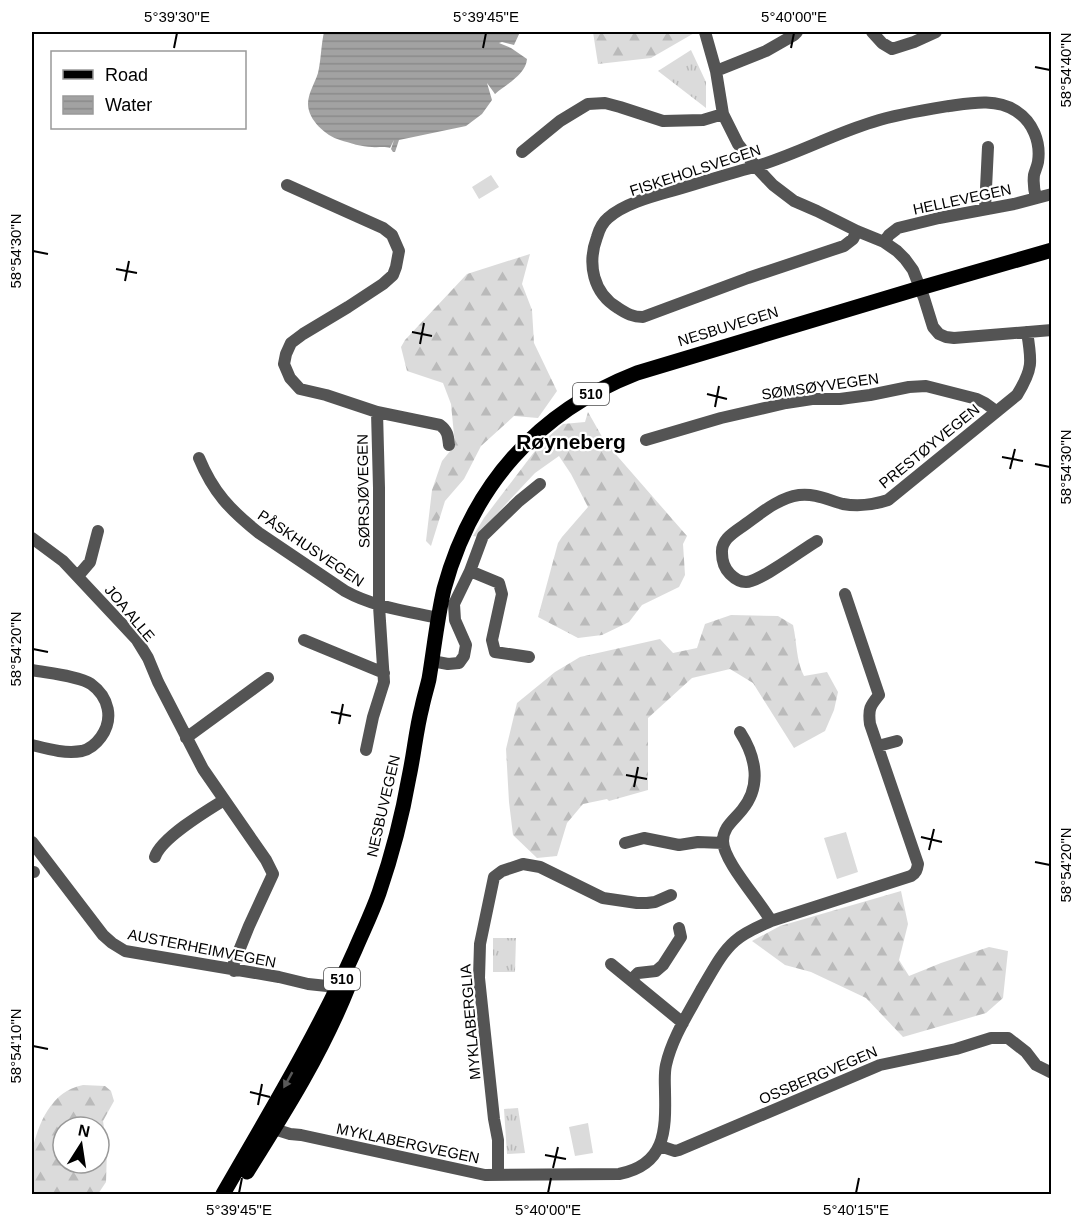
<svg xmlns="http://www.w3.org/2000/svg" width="1083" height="1226" font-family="Helvetica,sans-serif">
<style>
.grass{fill:url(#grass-tufts)}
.forest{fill:url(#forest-firs);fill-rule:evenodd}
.pitch{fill:#dbdbdb}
.water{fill:url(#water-rules)}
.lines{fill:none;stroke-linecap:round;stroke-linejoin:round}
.minor{stroke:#545454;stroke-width:12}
.major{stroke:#000;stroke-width:15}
.oneway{fill:#595959}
.ticks{fill:none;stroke:#000;stroke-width:2}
.labels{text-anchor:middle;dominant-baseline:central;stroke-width:4.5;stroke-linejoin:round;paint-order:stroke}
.shield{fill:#fff;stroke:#4c4c4c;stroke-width:1.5}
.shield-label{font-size:14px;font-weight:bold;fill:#000}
.street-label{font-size:15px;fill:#000;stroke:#fff}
.district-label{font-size:21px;font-weight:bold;fill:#000;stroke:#fff}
.neatline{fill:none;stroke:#000;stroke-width:2}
.ticks-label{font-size:15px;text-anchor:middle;fill:#000}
</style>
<defs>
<pattern id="grass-tufts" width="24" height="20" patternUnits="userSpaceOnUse" patternTransform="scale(1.5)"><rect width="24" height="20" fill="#dbdbdb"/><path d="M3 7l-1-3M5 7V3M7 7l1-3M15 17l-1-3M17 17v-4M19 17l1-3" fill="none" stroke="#bababa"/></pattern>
<pattern id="forest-firs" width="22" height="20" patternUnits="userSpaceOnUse" patternTransform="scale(1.5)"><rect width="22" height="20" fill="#dbdbdb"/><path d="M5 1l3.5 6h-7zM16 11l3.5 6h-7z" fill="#bababa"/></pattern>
<pattern id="water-rules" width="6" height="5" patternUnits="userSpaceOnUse" patternTransform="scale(1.5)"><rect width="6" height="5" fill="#a2a2a2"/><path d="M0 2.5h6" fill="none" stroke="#8a8a8a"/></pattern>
</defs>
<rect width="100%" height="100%" fill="#fff"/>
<!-- grass -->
<path class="grass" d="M691,50L706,82V108L658,71Z
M493,938H516L515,972H493Z
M518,1108L525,1153L507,1154L504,1109Z"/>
<!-- forest -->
<path class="forest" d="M593,32H696L651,58L598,64Z
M530,254L522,284L532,310L534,343L557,391L538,418L514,416L481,446L464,479L445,501L431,546L426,541L432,490L442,461L455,445L451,404L443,383L407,371L401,347L405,340L467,274Z
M588,412L605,442L687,536L683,544L685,575L679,587L642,605L629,622L602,635L578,638L538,617L558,543L562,537L588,507L571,474L559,456L535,473L490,521L479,537L473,536L484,518L541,443L563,424L585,422Z
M731,615L778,616L793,625C797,642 796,661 804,676L827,672L838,692L834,710L825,731L794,748L753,683L730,669L692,678L648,718V790L609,801L607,799L583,804L567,823L557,856L537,858L513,835L509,802L506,749L517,703L555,672L580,657L660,639L673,653L697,648L705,624Z
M901,891L908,924L899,960L909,976L941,963L989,947L1008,951L1003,998L986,1013L903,1037L866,998L811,972L785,965L752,941L780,926Z
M83,1085L105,1086L111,1091L114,1101L103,1121L107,1149L106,1182L98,1194H32C31,1181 29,1165 32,1152C38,1124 51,1091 83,1085ZM63,1127H99V1163H63Z"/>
<!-- pitch -->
<path class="pitch" d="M491,175L499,187L479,199L472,187Z
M846,832L858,872L837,879L824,838Z
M588,1123L593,1153L575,1156L569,1127Z"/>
<!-- water -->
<path class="water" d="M324,32H520L514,45L502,42L499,43L511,48L527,59C526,74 507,84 495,94L487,83L492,100L482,114L466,126L399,140L395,152H393L391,149L394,140L390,148C383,146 379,148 372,147C362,147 350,143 340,140C326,136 308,120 308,104C308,93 315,83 318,73C321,61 321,45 324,32Z"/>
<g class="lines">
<!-- minor -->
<path class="minor" d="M705,32L716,71L723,114L738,144L756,167L773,185L794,201L817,211L857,231L884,242L897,251L905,259L913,270L924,298L933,327L939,334L946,337L954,338L1052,330
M872,32L882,43L892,49L914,42L936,32
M716,71L766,51L794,35L797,32
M522,152L560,121L588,104L605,103L620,107L663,121L703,120L723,114
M287,185L383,228L392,235L399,251L396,267L393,275L383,284L348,307L303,334L291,343L286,354L284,364L290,378L300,389L326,395L377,412L379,488V606L384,682L373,717L366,750
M985,209L988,147
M857,231L853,239L844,246L748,278L643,317C633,317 627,314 618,308C593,293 587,264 597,237C599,230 603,222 608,218C625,203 654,196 675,190C702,182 728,174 754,167C795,155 833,134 873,122C898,114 924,110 949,106C971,103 996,98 1016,111C1033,122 1041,142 1038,162C1037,167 1035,171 1034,175C1033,183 1034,190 1036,198
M884,242L889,235L898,228L939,218L1014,204L1052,194
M377,412L440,425C448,431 448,436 449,445
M646,440L721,418L786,403L812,399H840L870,395L909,387L926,386L977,399L985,403L996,411
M199,458C213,492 230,510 259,533L345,591C374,607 406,611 438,618
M32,538L63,561L137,640L148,658L158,682L203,769L266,860L273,874L249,926L234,963V971
M817,541C803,549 760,582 746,582C740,582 734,578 730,574C725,569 722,561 722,553C721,540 733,533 743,526C760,514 778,498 799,495C815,493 828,500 843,504C859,507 873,505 888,500L1017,395C1033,369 1032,362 1027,332
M470,571L499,583L502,594L492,640L495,652L529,657
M78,576L90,562L98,531
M304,640L384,673
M432,661L448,664L459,663L464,656L466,645L455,620L454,604L470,571L483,536L519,501L540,484
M32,670C47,673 79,676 91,684C109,697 114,719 101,737C96,744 90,749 82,751C65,754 48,749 32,745
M740,732C756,757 762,786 742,810C734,820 723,827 723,841C723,861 760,901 771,921
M186,738L268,678
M878,746L897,741
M32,842L103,935L112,943L125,951L279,977L308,984L327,986L337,991L341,997
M625,843L644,838L679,845L698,842L723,843
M155,857C161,838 206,811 224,800
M32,872H34
M611,964L683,1023
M631,980L638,973L656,971L663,965L681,937L679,928
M271,1122L274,1129L290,1134L301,1135L485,1175L619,1174C665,1165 666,1132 665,1092C665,1083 664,1074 666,1065C672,1038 688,1014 701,990C711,974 720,954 735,941C745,932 758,927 771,921L911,876C916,873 917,870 918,864L870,724C868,709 870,706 879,695L845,594
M660,1146L675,1151L679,1150L880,1065L956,1049L991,1038H1008L1026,1052L1036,1065L1052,1073
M498,1174V1140L494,1119L479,978L480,944L494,877L502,871L523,864L540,867L603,898L637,903H647L655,902L671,895"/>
<!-- major -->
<path class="major" d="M247,1172C286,1110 322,1053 349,985
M223,1194C269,1114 317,1035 355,950C363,931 372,913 379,893C392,855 402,817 409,777C414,754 416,730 422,707C424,697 427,688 429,679C434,649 437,619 444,589C472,486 537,412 637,373L920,288L1052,250"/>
</g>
<!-- one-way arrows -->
<defs><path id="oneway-solid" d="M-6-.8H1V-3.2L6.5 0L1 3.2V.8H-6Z" transform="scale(1.5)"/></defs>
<use class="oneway" href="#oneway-solid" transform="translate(288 1080) rotate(119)"/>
<!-- ticks -->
<path class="ticks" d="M174,48L177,33M483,48L486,33M791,48L794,33M1035,67L1050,70M33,251L48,254M116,269L137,273M125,281L129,261M412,332L432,336M420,344L424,323M707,394L727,399M715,407L719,386M1002,457L1023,461M1035,464L1050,467M1010,469L1015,449M33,649L48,652M331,712L351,716M339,724L343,704M626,775L647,779M634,787L638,767M921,837L942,842M929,850L934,829M1035,862L1050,865M33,1046L48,1049M250,1092L270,1097M258,1105L262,1084M545,1155L566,1159M553,1168L558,1147M239,1193L242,1178M548,1193L551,1178M856,1193L859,1178"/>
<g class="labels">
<!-- shield labels -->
<g class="shield">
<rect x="573" y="383" width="36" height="22" rx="4.5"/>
<rect x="324" y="968" width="36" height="22" rx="4.5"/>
</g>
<g class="shield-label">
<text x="591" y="394">510</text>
<text x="342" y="979">510</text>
</g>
<!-- street labels -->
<g class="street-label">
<text transform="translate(695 170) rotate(-18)">FISKEHOLSVEGEN</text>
<text transform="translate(962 199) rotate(-12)">HELLEVEGEN</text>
<text transform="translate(728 326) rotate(-17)">NESBUVEGEN</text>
<text transform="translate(820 386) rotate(-8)">SØMSØYVEGEN</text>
<text transform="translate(929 446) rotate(-39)">PRESTØYVEGEN</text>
<text transform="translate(363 491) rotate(-91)">SØRSJØVEGEN</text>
<text transform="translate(311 548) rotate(34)">PÅSKHUSVEGEN</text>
<text transform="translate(130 613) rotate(50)">JOA ALLE</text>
<text transform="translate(383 806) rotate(-77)">NESBUVEGEN</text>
<text transform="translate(202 948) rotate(11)">AUSTERHEIMVEGEN</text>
<text transform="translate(470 1022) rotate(-95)">MYKLABERGLIA</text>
<text transform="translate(818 1075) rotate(-23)">OSSBERGVEGEN</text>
<text transform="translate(408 1143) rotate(12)">MYKLABERGVEGEN</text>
</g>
<!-- district labels -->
<g class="district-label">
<text x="571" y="441">Røyneberg</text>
</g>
</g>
<!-- border -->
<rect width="1083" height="1226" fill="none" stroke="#ffffff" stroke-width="66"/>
<!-- legend -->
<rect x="51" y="51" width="195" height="78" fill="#ffffff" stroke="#999999" stroke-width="1.5"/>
<rect x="63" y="70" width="30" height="9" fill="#000000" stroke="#999999" stroke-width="1.5"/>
<text x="105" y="81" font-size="18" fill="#000000">Road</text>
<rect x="63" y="96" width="30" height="18" fill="url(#water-rules)" stroke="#999999" stroke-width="1.5"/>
<text x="105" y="111" font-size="18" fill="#000000">Water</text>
<!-- north arrow -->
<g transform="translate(81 1145) rotate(12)"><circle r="28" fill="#ffffff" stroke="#999999" stroke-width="1.5"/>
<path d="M0-4.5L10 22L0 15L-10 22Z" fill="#000000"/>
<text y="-9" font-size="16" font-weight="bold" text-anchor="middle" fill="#000000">N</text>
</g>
<rect x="33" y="33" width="1017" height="1160" class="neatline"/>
<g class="ticks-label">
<text x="177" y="22">5°39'30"E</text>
<text x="486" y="22">5°39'45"E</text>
<text x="794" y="22">5°40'00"E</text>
<text transform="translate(1066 70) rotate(-90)" y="5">58°54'40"N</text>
<text transform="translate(16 251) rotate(-90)" y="5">58°54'30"N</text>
<text transform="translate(1066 467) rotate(-90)" y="5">58°54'30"N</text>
<text transform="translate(16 649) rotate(-90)" y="5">58°54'20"N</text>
<text transform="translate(1066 865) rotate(-90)" y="5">58°54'20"N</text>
<text transform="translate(16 1046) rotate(-90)" y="5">58°54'10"N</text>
<text x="239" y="1215">5°39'45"E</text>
<text x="548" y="1215">5°40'00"E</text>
<text x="856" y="1215">5°40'15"E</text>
</g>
</svg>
